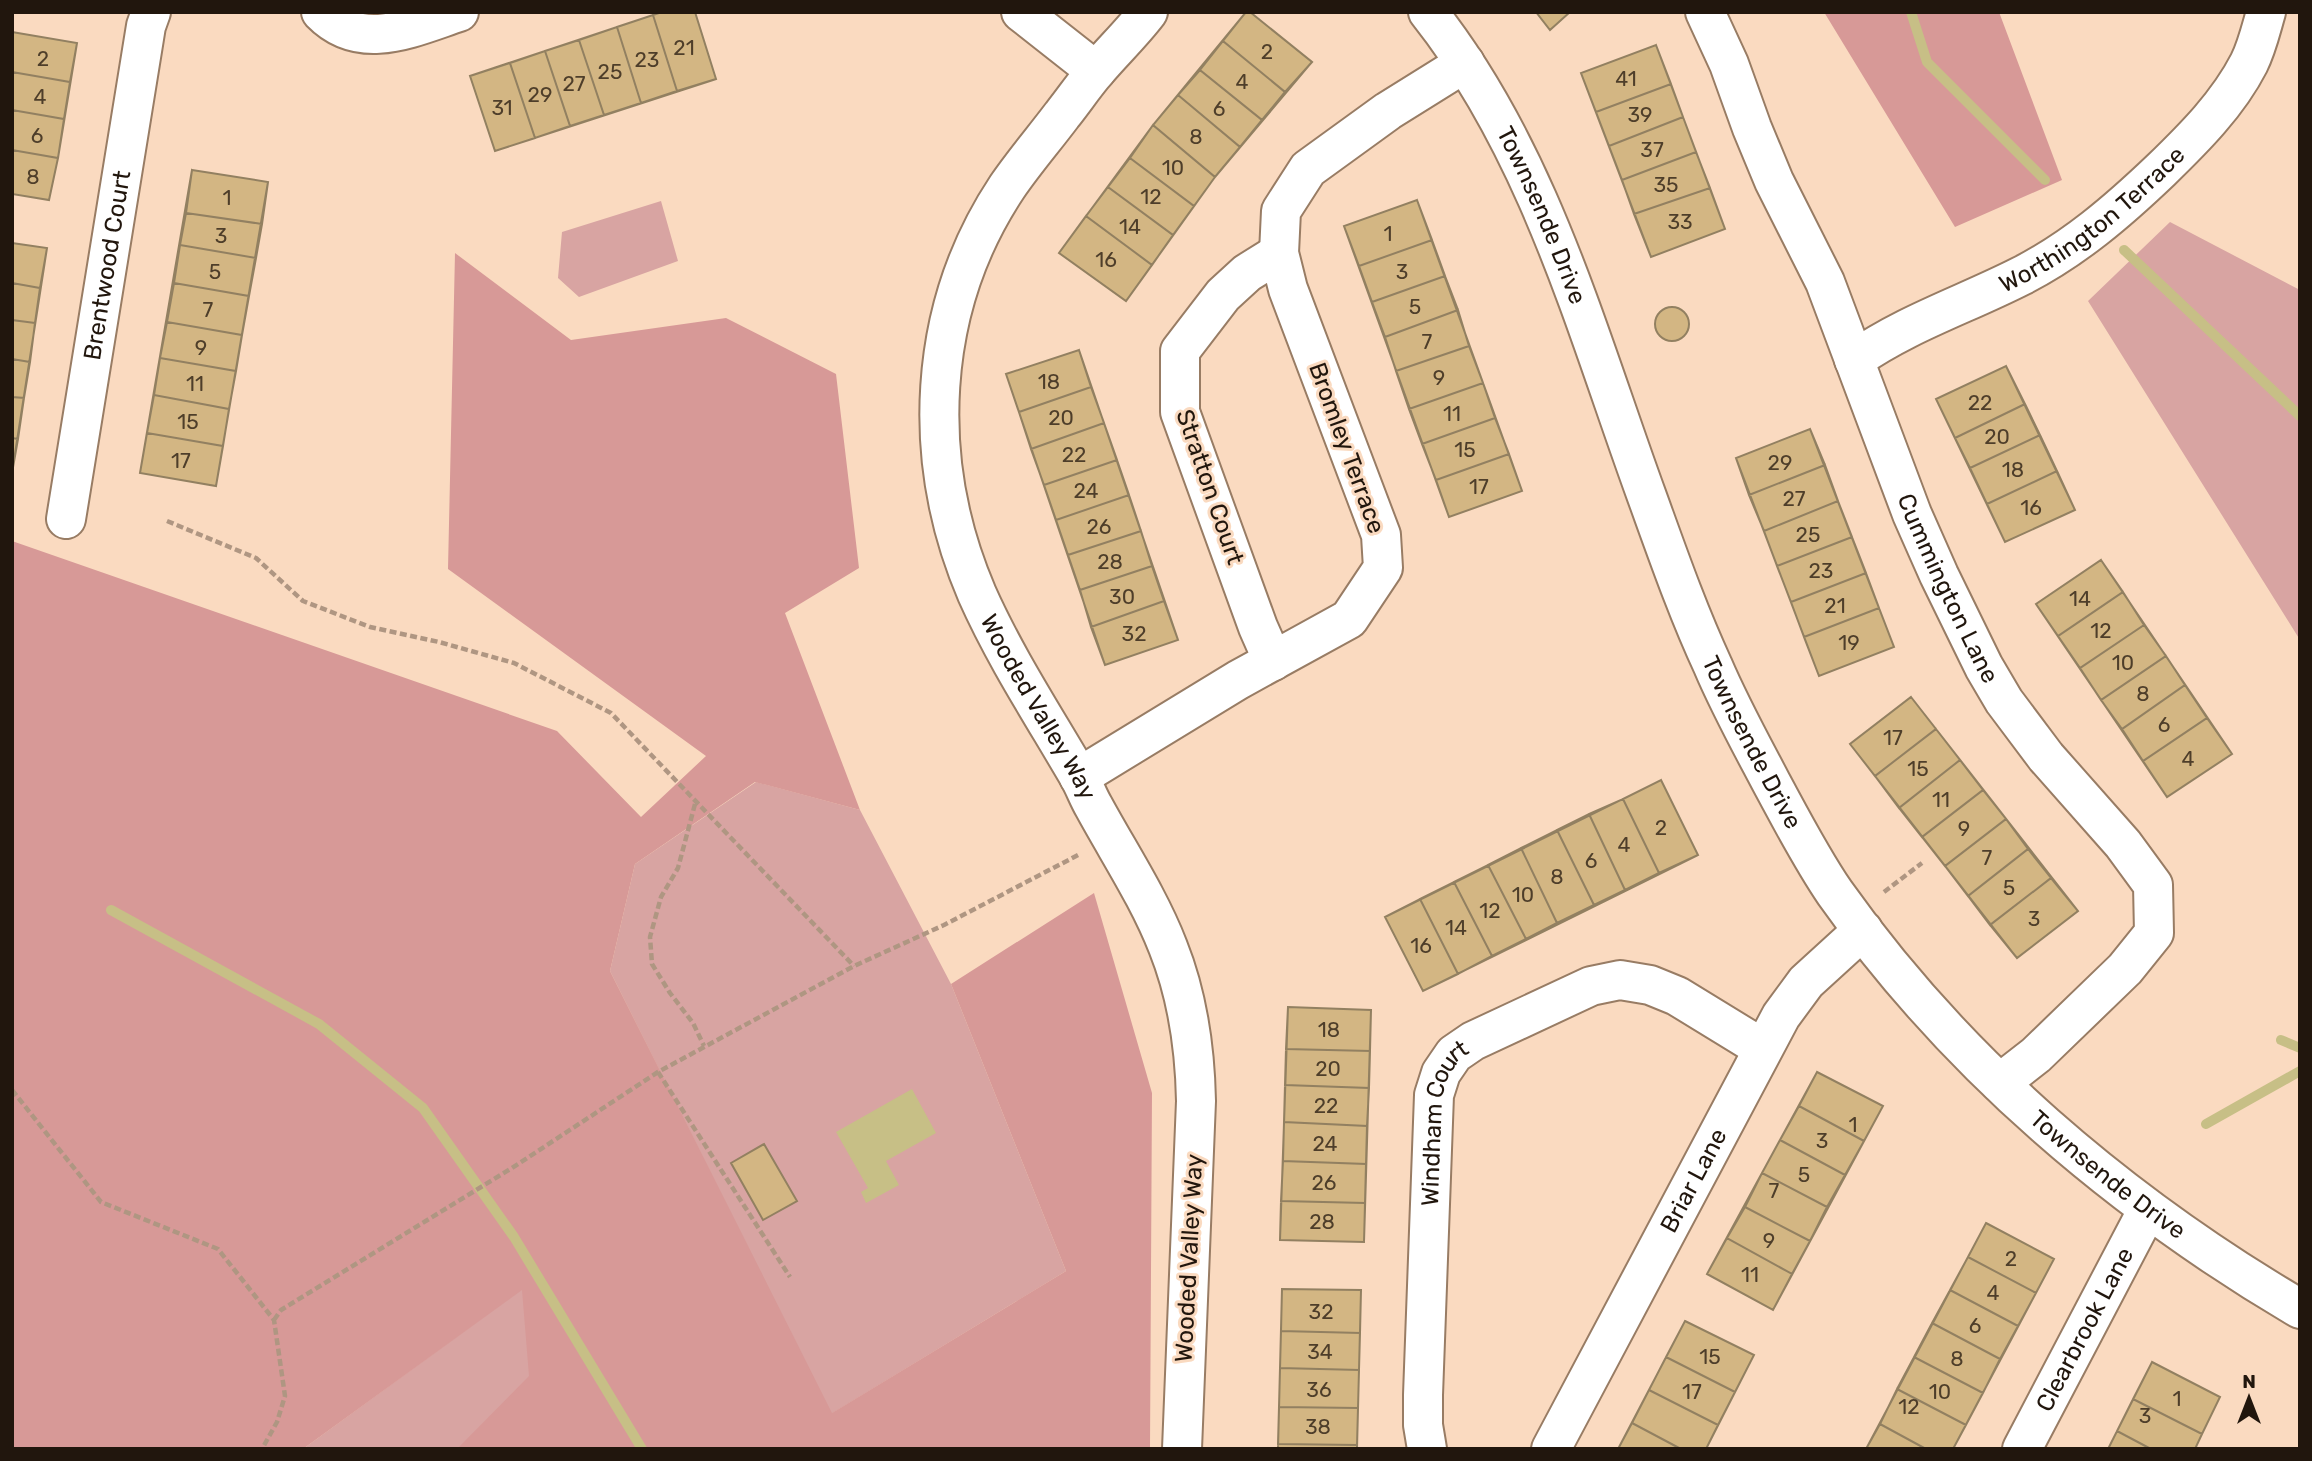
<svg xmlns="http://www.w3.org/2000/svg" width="2312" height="1461" font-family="Rubik,sans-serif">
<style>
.green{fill:#d8a4a2}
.forest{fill:#d79997}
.water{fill:#c7bf86}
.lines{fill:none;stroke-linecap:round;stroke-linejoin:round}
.stream{stroke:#c7bf86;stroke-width:10}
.building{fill:#d3b683;stroke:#928061;stroke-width:2}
.minor-casing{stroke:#987c64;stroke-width:42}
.path{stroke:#af9682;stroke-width:4.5;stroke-dasharray:7 3.5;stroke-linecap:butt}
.minor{stroke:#fff;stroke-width:38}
.labels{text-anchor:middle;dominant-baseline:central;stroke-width:6;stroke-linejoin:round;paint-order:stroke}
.number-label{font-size:21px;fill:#4e3e2a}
.street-label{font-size:24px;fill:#21160d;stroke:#fadac0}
</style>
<rect width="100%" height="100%" fill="#fadac0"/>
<!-- green -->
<path class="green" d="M661,201L678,261L579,297L558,278L562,232Z
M2170,222L2300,290V640L2088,301Z
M756,782L860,810L951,984L1066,1271L831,1414L610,971L635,864Z
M522,1289L659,1449H303Z"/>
<!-- forest -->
<path class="forest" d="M1824,12H1999L2062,180L1955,227Z
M455,253L571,340L726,318L836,374L859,568L785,613L860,810L755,782L635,864L610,971L832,1413L1066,1271L951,984L1094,893L1152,1093L1150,1449H457L529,1376L522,1290L303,1449H12V541L557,731L641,817L706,756L448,569Z"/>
<!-- water -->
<path class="water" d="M912,1089L936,1133L886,1161L899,1185L866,1203L861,1192L868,1188L836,1132Z"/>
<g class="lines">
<!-- stream -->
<path class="stream" d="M1911,12L1927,62L2045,180
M2124,250L2300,416
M111,910L319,1024L423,1108L514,1237L642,1449
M2281,1040L2300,1048
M2206,1124L2300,1071"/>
</g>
<!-- building -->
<path class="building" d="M662,12H695L716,79L495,151L470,76Z
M662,12H695L716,79L677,91L653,15Z
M1246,12H1250L1312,62L1215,177L1126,301L1059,253L1153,125Z
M1246,12H1250L1312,62L1285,92L1223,41Z
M1536,12H1570L1550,30Z
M1536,12H1570L1550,30Z
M653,15L677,91L641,103L617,27Z
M617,27L641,103L604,115L579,40Z
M12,32L77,43L58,158L49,200L12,194Z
M12,32L77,43L70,82L12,72Z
M579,40L604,115L570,126L545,51Z
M1223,41L1285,92L1262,120L1200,70Z
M1656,45L1725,229L1651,257L1581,73Z
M1656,45L1671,84L1596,112L1581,73Z
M545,51L570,126L535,138L510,63Z
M510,63L535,138L495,151L470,76Z
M1200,70L1262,120L1240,147L1178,95Z
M12,72L70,82L64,119L12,110Z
M1671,84L1683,117L1609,146L1596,112Z
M1178,95L1240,147L1215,177L1153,125Z
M12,110L64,119L58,158L12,150Z
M1683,117L1696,152L1622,180L1609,146Z
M1153,125L1215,177L1194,206L1130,158Z
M12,150L58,158L49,200L12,194Z
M1696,152L1710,188L1634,214L1622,180Z
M1130,158L1194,206L1173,235L1108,187Z
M192,170L268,182L216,486L140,473Z
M192,170L268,182L262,224L186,213Z
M1108,187L1173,235L1152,265L1086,216Z
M1710,188L1725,229L1651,257L1634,214Z
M1417,200L1522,491L1449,517L1344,226Z
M1417,200L1432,240L1359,266L1344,226Z
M186,213L262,224L256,258L180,245Z
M1086,216L1152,265L1126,301L1059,253Z
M1432,240L1445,276L1372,302L1359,266Z
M12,243L47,248L12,473Z
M12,243L47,248L40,288L12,283Z
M180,245L256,258L249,296L174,283Z
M1445,276L1458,310L1385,337L1372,302Z
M12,283L40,288L35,323L12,320Z
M174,283L249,296L242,335L167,322Z
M1655 324a17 17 0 1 1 34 0a17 17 0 1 1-34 0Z
M1458,310L1469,346L1396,371L1385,337Z
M12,320L35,323L30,362L12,359Z
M167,322L242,335L236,371L160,358Z
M1469,346L1483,383L1409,409L1396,371Z
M1079,350L1178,640L1105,665L1006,374Z
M1079,350L1091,387L1019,412L1006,374Z
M160,358L236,371L229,409L154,395Z
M12,359L30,362L24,398L12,397Z
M2006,366L2075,510L2005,542L1936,399Z
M2006,366L2025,404L1955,438L1936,399Z
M1483,383L1495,418L1422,444L1409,409Z
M1091,387L1104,423L1031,449L1019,412Z
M154,395L229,409L223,446L147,433Z
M12,397L24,398L18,439L12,438Z
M2025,404L2040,435L1970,468L1955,438Z
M1495,418L1509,454L1436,480L1422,444Z
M1104,423L1117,460L1044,485L1031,449Z
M1810,429L1894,647L1819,676L1736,458Z
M1810,429L1825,465L1749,495L1736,458Z
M147,433L223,446L216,486L140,473Z
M2040,435L2057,471L1987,504L1970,468Z
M12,438L18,439L12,473Z
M1509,454L1522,491L1449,517L1436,480Z
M1117,460L1129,495L1056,520L1044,485Z
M1825,465L1838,501L1764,531L1749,495Z
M2057,471L2075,510L2005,542L1987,504Z
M1129,495L1141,531L1068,555L1056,520Z
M1838,501L1852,537L1777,566L1764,531Z
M1141,531L1152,566L1080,590L1068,555Z
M1852,537L1866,573L1791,602L1777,566Z
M2101,560L2232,754L2167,797L2036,604Z
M2101,560L2123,592L2058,636L2036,604Z
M1152,566L1164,601L1091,627L1080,590Z
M1866,573L1879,608L1804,637L1791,602Z
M2123,592L2144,625L2080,668L2058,636Z
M1164,601L1178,640L1105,665L1091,627Z
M1879,608L1894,647L1819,676L1804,637Z
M2144,625L2166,656L2101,700L2080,668Z
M2166,656L2185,685L2122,729L2101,700Z
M2185,685L2207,718L2143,761L2122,729Z
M1911,697L2078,911L2017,958L1850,744Z
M1911,697L1936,729L1875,776L1850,744Z
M2207,718L2232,754L2167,797L2143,761Z
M1936,729L1960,760L1899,808L1875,776Z
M1960,760L1983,790L1922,837L1899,808Z
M1661,780L1698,855L1423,991L1385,917Z
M1661,780L1698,855L1659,873L1623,799Z
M1983,790L2006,819L1945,866L1922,837Z
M1623,799L1659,873L1625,890L1589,814Z
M1589,814L1625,890L1594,905L1557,830Z
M2006,819L2028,849L1968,896L1945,866Z
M1557,830L1594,905L1557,923L1521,848Z
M1521,848L1557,923L1526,939L1488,865Z
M2028,849L2051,878L1990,925L1968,896Z
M1488,865L1526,939L1492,956L1454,882Z
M2051,878L2078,911L2017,958L1990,925Z
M1454,882L1492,956L1458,974L1420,899Z
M1420,899L1458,974L1423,991L1385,917Z
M1288,1007L1371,1010L1364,1242L1280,1240Z
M1288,1007L1371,1010L1370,1051L1286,1049Z
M1286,1049L1370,1051L1369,1088L1285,1085Z
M1817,1072L1883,1106L1773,1310L1707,1274Z
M1817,1072L1883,1106L1864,1141L1799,1106Z
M1285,1085L1369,1088L1367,1126L1284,1122Z
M1799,1106L1864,1141L1845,1175L1780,1140Z
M1284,1122L1367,1126L1366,1164L1283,1161Z
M1780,1140L1845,1175L1827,1207L1762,1173Z
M764,1144L797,1201L763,1220L731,1163Z
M1283,1161L1366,1164L1365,1203L1281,1201Z
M1762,1173L1827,1207L1810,1241L1745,1207Z
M1281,1201L1365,1203L1364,1242L1280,1240Z
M1745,1207L1810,1241L1792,1274L1727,1238Z
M1986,1223L2054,1259L1953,1449H1866Z
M1986,1223L2054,1259L2036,1293L1968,1257Z
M1727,1238L1792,1274L1773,1310L1707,1274Z
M1968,1257L2036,1293L2018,1326L1950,1290Z
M1282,1289L1361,1290L1357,1449H1278Z
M1282,1289L1361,1290L1360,1333L1281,1331Z
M1950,1290L2018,1326L2000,1359L1932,1323Z
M1685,1321L1754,1355L1706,1449H1618Z
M1685,1321L1754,1355L1735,1392L1666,1357Z
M1932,1323L2000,1359L1983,1393L1914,1357Z
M1281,1331L1360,1333L1359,1370L1280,1368Z
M1666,1357L1735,1392L1718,1425L1649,1390Z
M1914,1357L1983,1393L1966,1425L1897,1389Z
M2152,1362L2220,1397L2202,1434L2195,1449H2108Z
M2152,1362L2220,1397L2202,1434L2133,1399Z
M1280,1368L1359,1370L1358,1408L1279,1407Z
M1897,1389L1966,1425L1953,1449H1926L1880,1424Z
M1649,1390L1718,1425L1706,1449H1681L1632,1423Z
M2133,1399L2202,1434L2195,1449H2151L2117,1431Z
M1279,1407L1358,1408L1357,1445L1278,1444Z
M1632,1423L1681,1449H1618Z
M1880,1424L1926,1449H1866Z
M2117,1431L2151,1449H2108Z
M1278,1444L1357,1445V1449H1278Z"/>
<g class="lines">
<!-- minor casing -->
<g class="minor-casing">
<g id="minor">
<path d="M321,12C361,53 413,27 459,12"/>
<path d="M1021,12L1096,71"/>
<path id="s1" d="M1148,12C1132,33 1113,51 1096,71C1084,85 1074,100 1062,115C1044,139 1024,162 1007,187C926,309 920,461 977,594C1005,657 1043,715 1078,775C1084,785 1088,797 1094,807C1119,853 1149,898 1168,947C1188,997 1195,1048 1196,1101L1182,1449"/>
<path id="s2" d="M1428,12C1539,152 1586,329 1646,494C1667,552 1687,610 1713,666C1730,706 1751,744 1771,782C1791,819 1811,858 1835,893C1956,1064 2120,1203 2300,1309"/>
<path id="s3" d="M1705,12L1729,64L1752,128L1774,181L1825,282L1912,514L1939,575L1984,667L2004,701L2046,757L2123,844L2153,885L2154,933L2125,969L2036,1055L2000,1083"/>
<path id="s4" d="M1854,360C1907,323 1964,305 2021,276C2074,249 2118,211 2161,170C2194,138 2228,104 2249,63C2257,47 2261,29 2266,12"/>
<path id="s5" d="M66,519L146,26L151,12"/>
<path d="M1273,661L1258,627L1180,412V351L1223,295L1247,273L1279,253"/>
<path d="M1079,777L1238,680L1349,619L1383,568L1381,535L1288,289L1279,253L1281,211L1308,169L1388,111L1465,63"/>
<path id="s6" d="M1427,1449L1423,1425V1395L1434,1095L1441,1073L1454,1054L1473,1041L1591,986L1620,980L1650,985L1677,996L1762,1048"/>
<path id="s7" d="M1551,1449L1781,1016L1806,982L1863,930"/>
<path id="s8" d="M2022,1449L2148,1209"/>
</g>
</g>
<!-- path -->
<path class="path" d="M167,521L256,558L303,601L370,627L439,642L514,663L611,713L854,966
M695,804L678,868L661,897L650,937L652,964L670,993L693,1023L704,1046
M1884,892L1922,863
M658,1072L790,1277
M12,1090L101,1202L218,1249L274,1320L285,1396L277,1422L262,1449
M274,1320L281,1310L512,1168L658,1072L854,966L944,925L1080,854"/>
<!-- minor -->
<use href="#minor" class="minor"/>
</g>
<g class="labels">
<!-- number labels -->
<g class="number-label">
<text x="684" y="47">21</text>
<text x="1267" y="51">2</text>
<text x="43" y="58">2</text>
<text x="647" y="59">23</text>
<text x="610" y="71">25</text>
<text x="1626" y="78">41</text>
<text x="1242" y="81">4</text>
<text x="574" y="83">27</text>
<text x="540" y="94">29</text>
<text x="40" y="96">4</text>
<text x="502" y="107">31</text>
<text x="1219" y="108">6</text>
<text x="1640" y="114">39</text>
<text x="37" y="135">6</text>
<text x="1196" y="136">8</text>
<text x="1652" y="149">37</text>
<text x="1173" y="167">10</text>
<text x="33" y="176">8</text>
<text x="1666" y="184">35</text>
<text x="1151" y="196">12</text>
<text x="227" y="197">1</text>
<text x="1680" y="221">33</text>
<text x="1130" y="226">14</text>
<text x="1388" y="233">1</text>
<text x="221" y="235">3</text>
<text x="1106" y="259">16</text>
<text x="215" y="271">5</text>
<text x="1402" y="271">3</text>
<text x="1415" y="306">5</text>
<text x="208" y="309">7</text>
<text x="1427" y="341">7</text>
<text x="201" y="347">9</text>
<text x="1439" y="377">9</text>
<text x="1049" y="381">18</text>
<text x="195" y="383">11</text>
<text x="1980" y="402">22</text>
<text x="1452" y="413">11</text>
<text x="1061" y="417">20</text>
<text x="188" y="421">15</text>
<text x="1997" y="436">20</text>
<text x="1465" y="449">15</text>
<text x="1074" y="454">22</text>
<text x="181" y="460">17</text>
<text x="1780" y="462">29</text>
<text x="2013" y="469">18</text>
<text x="1479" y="486">17</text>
<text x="1086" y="490">24</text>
<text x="1794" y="498">27</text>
<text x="2031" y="507">16</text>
<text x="1099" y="526">26</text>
<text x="1808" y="534">25</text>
<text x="1110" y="561">28</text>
<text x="1821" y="570">23</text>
<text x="1122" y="596">30</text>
<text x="2080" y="598">14</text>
<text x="1835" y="605">21</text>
<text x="2101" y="630">12</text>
<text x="1134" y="633">32</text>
<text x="1849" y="642">19</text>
<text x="2123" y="662">10</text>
<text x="2143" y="693">8</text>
<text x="2164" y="724">6</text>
<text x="1893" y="737">17</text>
<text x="2188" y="758">4</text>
<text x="1918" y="768">15</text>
<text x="1941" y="799">11</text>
<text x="1661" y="827">2</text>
<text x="1964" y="828">9</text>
<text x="1624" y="844">4</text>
<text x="1987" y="857">7</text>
<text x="1591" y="860">6</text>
<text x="1557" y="876">8</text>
<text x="2009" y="887">5</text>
<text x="1523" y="894">10</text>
<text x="1490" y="910">12</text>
<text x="2034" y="918">3</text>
<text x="1456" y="927">14</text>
<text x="1421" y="945">16</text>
<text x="1329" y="1029">18</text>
<text x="1328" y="1068">20</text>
<text x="1326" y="1105">22</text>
<text x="1853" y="1124">1</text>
<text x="1822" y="1140">3</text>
<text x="1325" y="1143">24</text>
<text x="1804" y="1174">5</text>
<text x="1324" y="1182">26</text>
<text x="1774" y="1190">7</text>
<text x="1322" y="1221">28</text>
<text x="1769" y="1240">9</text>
<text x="2011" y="1258">2</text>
<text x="1750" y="1274">11</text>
<text x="1993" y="1292">4</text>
<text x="1321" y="1311">32</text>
<text x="1975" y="1325">6</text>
<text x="1320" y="1351">34</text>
<text x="1710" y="1356">15</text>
<text x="1957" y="1358">8</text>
<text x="1319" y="1389">36</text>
<text x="1692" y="1391">17</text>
<text x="1940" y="1391">10</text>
<text x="2177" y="1398">1</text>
<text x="1909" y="1406">12</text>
<text x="2145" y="1415">3</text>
<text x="1318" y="1426">38</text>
</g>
<!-- street labels -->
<g class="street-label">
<text stroke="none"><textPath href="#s2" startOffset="234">Townsende Drive</textPath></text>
<text stroke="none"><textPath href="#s4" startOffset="278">Worthington Terrace</textPath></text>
<text stroke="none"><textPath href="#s5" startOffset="257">Brentwood Court</textPath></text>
<text transform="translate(1347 448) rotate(70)">Bromley Terrace</text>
<text transform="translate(1210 487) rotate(71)">Stratton Court</text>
<text stroke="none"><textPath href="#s3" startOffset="626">Cummington Lane</textPath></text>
<text stroke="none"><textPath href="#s1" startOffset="779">Wooded Valley Way</textPath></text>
<text stroke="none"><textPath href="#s2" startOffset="802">Townsende Drive</textPath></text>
<text stroke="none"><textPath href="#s6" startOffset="329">Windham Court</textPath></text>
<text stroke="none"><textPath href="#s2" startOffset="1368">Townsende Drive</textPath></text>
<text stroke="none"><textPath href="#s7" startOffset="304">Briar Lane</textPath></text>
<text transform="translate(1189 1258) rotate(-87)">Wooded Valley Way</text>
<text stroke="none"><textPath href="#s8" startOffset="135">Clearbrook Lane</textPath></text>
</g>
</g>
<!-- border -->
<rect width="2312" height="1461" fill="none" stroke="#21160d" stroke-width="28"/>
<!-- north arrow -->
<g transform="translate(2249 1398)" stroke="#fadac0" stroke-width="5" paint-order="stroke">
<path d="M0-5L12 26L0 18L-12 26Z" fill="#21160d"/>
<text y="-10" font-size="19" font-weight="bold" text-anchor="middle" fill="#21160d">N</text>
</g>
</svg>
